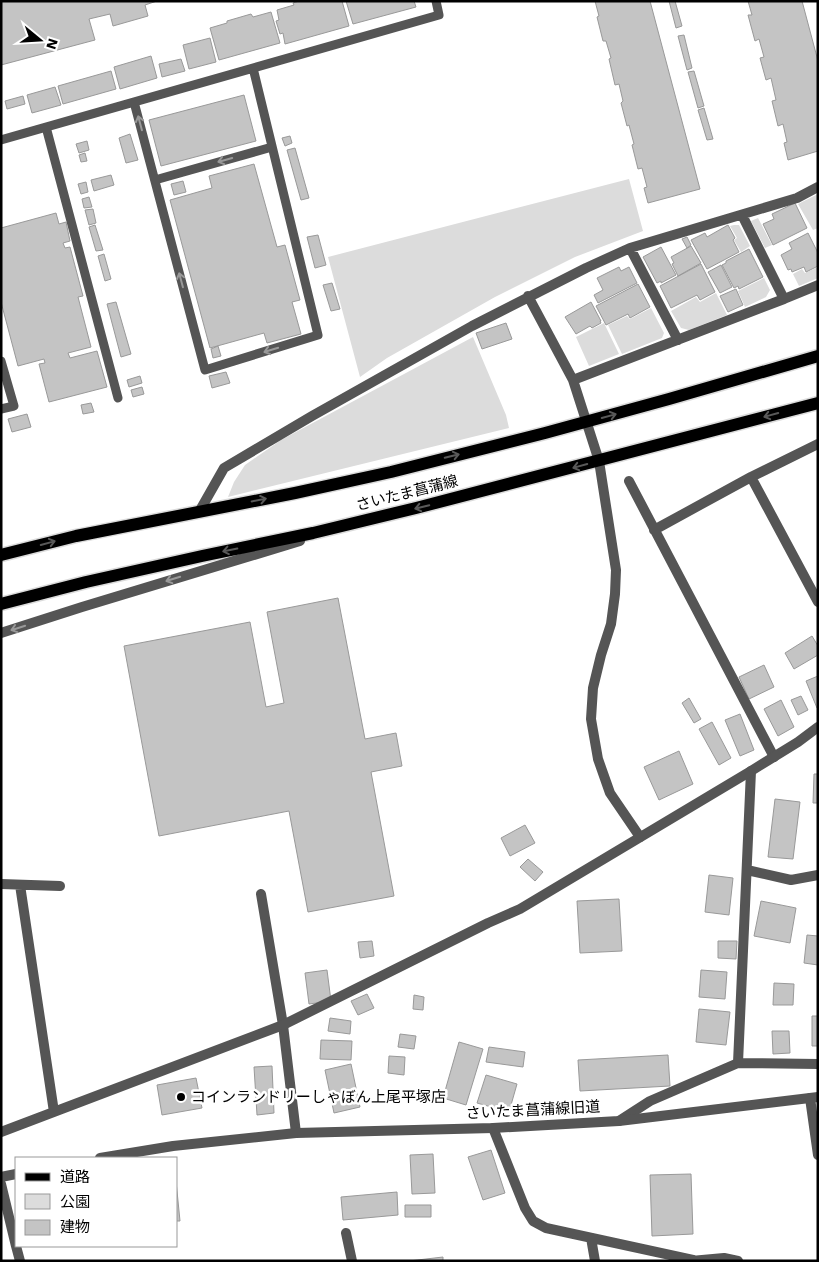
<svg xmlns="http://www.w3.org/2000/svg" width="819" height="1262" font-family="'Work Sans','Noto Sans JP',sans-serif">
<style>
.green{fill:#dcdcdc}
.building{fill:#c4c4c4;stroke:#999}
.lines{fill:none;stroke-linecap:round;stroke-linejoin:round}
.primary-casing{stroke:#dbdbdb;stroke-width:15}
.service{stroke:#555;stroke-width:9}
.minor{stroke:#555;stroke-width:10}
.tertiary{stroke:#555;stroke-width:10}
.primary{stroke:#000;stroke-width:12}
.oneway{stroke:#999}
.oneway2{stroke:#595959}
.poi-dot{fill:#000;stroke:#fff;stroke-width:2}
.labels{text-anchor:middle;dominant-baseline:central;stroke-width:5;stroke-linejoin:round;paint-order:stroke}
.street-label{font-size:15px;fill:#000;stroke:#fff}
.poi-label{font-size:15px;fill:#000;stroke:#fff;text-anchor:start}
</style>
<rect width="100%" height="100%" fill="#fff"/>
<!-- green -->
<path class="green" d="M629,179L643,231L575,257L495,297L387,358L360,377L328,257Z
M818,194V228L813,230L798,204Z
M758,218L772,245L765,248L751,221Z
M734,225H739L750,246L741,252L734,240L737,238L730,226Z
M818,267V278L799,286L793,274L802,269L805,273Z
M764,278L770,290L766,297L745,307L738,291Z
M716,293L727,315L689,330L681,328L671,311L696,297L700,302Z
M651,308L664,333L662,338L622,354L608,325L627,316L630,319Z
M604,323L619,354L589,366L576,337Z
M473,337L506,415L509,428L228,497L234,482L245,465L281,440Z"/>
<!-- building -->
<path class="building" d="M1,1H157L145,5L148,16L113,26L110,14L89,19L95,40L1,65Z
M299,1H342L349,26L285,44L283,33L280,34L276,21L279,20L277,10L294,5L293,3Z
M346,1H414L416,7L353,24Z
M595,1H650L700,189L648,203L644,188L647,187L642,168L638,169L632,145L634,144L629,125L627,126L621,103L623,101L619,84L615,85L609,59L611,58L606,41H603L597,17L599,16Z
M669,1H675L682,26L676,28Z
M748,1H802L818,61V151L788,160L784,143L787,142L783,124L778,126L772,101L776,100L771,78L766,80L760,58L764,57L759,39L755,41L748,15H752Z
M271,12L280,43L219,60L210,28L227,23V21L251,14L253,17Z
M684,35L692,68L687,70L678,36Z
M210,38L216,62L189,69L183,45Z
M151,56L157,78L120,89L114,67Z
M181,59L185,71L162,77L159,64Z
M111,71L116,89L63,104L58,86Z
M694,71L704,106L698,108L688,72Z
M55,87L61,105L32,113L27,95Z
M244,95L256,141L161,166L149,120Z
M23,96L25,104L7,109L5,101Z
M704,108L713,139L707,140L698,110Z
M130,134L138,160L126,163L119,138Z
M290,136L292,143L285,146L282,138Z
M87,141L89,150L79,153L76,144Z
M295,148L309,198L301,200L287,150Z
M85,153L87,161L81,162L79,155Z
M254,164L277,247L285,245L300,300L292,302L301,334L267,343L264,333L210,348L170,200L212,188L209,176Z
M111,175L114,185L94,191L91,180Z
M183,181L186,192L174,195L171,184Z
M86,182L88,192L81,194L78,184Z
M89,197L92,207L84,208L82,199Z
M795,203L807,228L773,245L763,224L774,219L772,214Z
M93,209L96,223L89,225L85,210Z
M56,213L59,224L66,222L70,241L63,243L65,248L70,247L83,296L78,297L91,347L68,353L70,358L97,351L107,387L49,402L39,364L45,363L44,359L18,366L1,302V228Z
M95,225L103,250L96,251L89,227Z
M728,225L735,238L733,240L739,252L707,269L691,240L705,233L707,237Z
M808,233L818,253V266L806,272L804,267L792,272L791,269L788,270L781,255L792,249L789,243Z
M318,235L326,265L315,268L307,237Z
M687,237L691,245L687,248L682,239Z
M691,246L701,263L678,276L672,264L674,263L671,257Z
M661,247L676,275L661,283V281L657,283L643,257Z
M749,249L763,277L739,289L738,286L734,288L722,265L726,263V261Z
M104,254L111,279L105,281L98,256Z
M701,264L715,292L700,300L697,295L671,308L660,286Z
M721,265L732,287L720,293L708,272Z
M619,267L621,271L629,267L637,283L598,303L594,295L603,290L597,278Z
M332,283L340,309L331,311L323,285Z
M638,284L650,307L630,318L628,314L606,325L596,306Z
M736,289L743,305L728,312L720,296Z
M116,302L131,354L121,357L107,304Z
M591,302L601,321H600L601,323L592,328L590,326L576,334L565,317Z
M506,323L512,339L482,349L476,333Z
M218,346L221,356L213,358L211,349Z
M226,372L230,383L212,388L209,376Z
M140,376L142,383L129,387L127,380Z
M142,387L144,394L133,397L131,390Z
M91,403L94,412L83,414L81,405Z
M27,414L31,427L12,432L8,419Z
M338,598L365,739L396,733L402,766L371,772L394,896L308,912L289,811L159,836L124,646L250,622L266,707L284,703L267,612Z
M812,636L818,646V655L794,669L785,653Z
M764,665L774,687L749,699L739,677Z
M818,676V707L817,708L806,681Z
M801,696L808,710L798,715L791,700Z
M689,698L701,719L694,723L682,703Z
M781,700L794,727L778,736L764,709Z
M740,714L754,750L740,756L725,720Z
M712,722L731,758L719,765L699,729Z
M679,751L693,784L659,800L644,767Z
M814,774H818V803H813Z
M775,799L800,802L793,859L768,857Z
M525,825L535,843L510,856L501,838Z
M528,859L543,872L535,881L520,867Z
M709,875L733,878L729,915L705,912Z
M619,899L622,951L580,953L577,901Z
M761,901L796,908L790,943L754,936Z
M807,935L818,936V965L804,963Z
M372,941L374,956L360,958L358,942Z
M718,941H737L736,959L718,958Z
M327,970L331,1001L309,1004L305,973Z
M701,970L727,972L725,999L699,997Z
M774,983L794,984L793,1005H773Z
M367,994L374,1008L358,1015L351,1001Z
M414,995L424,997L423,1010L413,1009Z
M699,1009L730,1012L726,1045L696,1042Z
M812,1016H818V1046H812Z
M330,1018L351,1021L350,1034L328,1031Z
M772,1031H789L790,1053L773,1054Z
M400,1034L416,1036L414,1049L398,1047Z
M321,1040L352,1041L351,1060L320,1059Z
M459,1042L483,1049L466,1105L443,1098Z
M489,1047L525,1052L523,1067L486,1062Z
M668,1055L670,1086L580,1091L578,1060Z
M389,1056L405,1057L404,1075L388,1073Z
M351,1064L360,1107L334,1113L325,1070Z
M272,1066L274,1113L257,1115L254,1067Z
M486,1075L517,1084L509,1112L477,1103Z
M196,1078L202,1108L162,1115L157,1085Z
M491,1150L505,1193L483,1200L468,1157Z
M433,1154L435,1193L412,1194L410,1155Z
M691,1174L693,1234L652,1236L650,1175Z
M176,1181L180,1221H176Z
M397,1192L398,1215L343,1220L341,1197Z
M405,1205H431V1217H405Z
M443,1257V1261H409Z"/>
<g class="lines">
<!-- primary casing -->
<g class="primary-casing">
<path id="primary" d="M1,555L76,536L295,493L391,472L545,433L669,399L818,356
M1,604L86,582L202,556L313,533L416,508L818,403"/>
</g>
<!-- service -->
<path class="service" d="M134,102L205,370L318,335L253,68
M46,127L118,398
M1,140L439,15L436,1
M155,180L272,147
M1,361L14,406L1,409"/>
<!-- minor -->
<path class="minor" d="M742,215L784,299
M630,248L678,340
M528,296L573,380L599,461L616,570L615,594L611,624L601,655L593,688L591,719L598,759L610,793L640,837
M573,380L784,299L818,285
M751,477L818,602
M629,481L774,757
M199,512L224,468L312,416L472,326L586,268L630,248L797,198L818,187
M654,530L751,477L818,444
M1,633L82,607L300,541
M747,870L791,880L818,875
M1,884L60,886
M20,885L54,1112
M261,894L283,1025L296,1133
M738,1063L751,771
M810,1098L818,1155
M619,1121L650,1101L738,1063L818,1064
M493,1128L525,1208L533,1221L546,1228L693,1260
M1,1132L283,1025
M1,1184L16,1246
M346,1233L352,1261
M591,1238L595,1261
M16,1246L20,1261
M691,1261L724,1258L738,1261"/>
<!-- tertiary -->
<path class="tertiary" d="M283,1025L488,923L520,909L751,771L798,742L818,727
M100,1158L173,1146L296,1133L493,1128L619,1121L818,1097
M1,1177L16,1174"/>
<!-- primary -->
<use href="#primary" class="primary"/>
</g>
<!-- one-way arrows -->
<defs><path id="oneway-shaft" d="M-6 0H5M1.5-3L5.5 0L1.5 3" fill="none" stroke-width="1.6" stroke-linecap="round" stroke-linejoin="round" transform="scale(1.25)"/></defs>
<g class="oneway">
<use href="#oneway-shaft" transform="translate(140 123) rotate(-105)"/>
<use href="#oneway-shaft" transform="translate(225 160) rotate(164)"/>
<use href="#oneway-shaft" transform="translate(181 280) rotate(-105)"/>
<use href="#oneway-shaft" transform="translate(271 350) rotate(163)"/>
<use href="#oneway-shaft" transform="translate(173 579) rotate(163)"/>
<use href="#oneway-shaft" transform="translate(18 628) rotate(162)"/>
</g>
<g class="oneway2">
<use href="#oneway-shaft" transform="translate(771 415) rotate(165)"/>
<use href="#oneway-shaft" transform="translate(609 416) rotate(-15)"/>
<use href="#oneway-shaft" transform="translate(452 456) rotate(-14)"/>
<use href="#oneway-shaft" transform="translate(580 466) rotate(165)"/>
<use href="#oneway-shaft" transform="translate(259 500) rotate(-11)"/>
<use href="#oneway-shaft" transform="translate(422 507) rotate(166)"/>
<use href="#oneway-shaft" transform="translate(48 543) rotate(-15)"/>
<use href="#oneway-shaft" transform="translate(230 550) rotate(169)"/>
</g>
<!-- markers -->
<circle class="poi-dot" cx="181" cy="1097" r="5"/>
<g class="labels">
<!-- street labels -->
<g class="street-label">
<text transform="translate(407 493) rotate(-14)">さいたま菖蒲線</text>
<text transform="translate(533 1110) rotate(-3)">さいたま菖蒲線旧道</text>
</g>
<!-- poi labels -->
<g class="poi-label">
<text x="191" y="1097">コインランドリーしゃぼん上尾平塚店</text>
</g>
</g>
<!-- border -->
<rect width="819" height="1262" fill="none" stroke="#000000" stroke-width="5"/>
<!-- legend -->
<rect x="15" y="1157" width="162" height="90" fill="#ffffff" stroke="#999999"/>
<rect x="25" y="1173" width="25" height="8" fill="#000000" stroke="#999999"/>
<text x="60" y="1182" font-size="15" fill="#000000">道路</text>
<rect x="25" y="1194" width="25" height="15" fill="#dcdcdc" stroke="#999999"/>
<text x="60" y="1207" font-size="15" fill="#000000">公園</text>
<rect x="25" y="1220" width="25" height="15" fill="#c4c4c4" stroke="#999999"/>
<text x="60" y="1232" font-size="15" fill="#000000">建物</text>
<!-- north arrow -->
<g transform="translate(40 40) rotate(108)" stroke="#ffffff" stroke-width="4" paint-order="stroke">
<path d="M0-4L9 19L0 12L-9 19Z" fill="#000000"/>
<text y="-8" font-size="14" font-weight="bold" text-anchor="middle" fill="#000000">N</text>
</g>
</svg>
